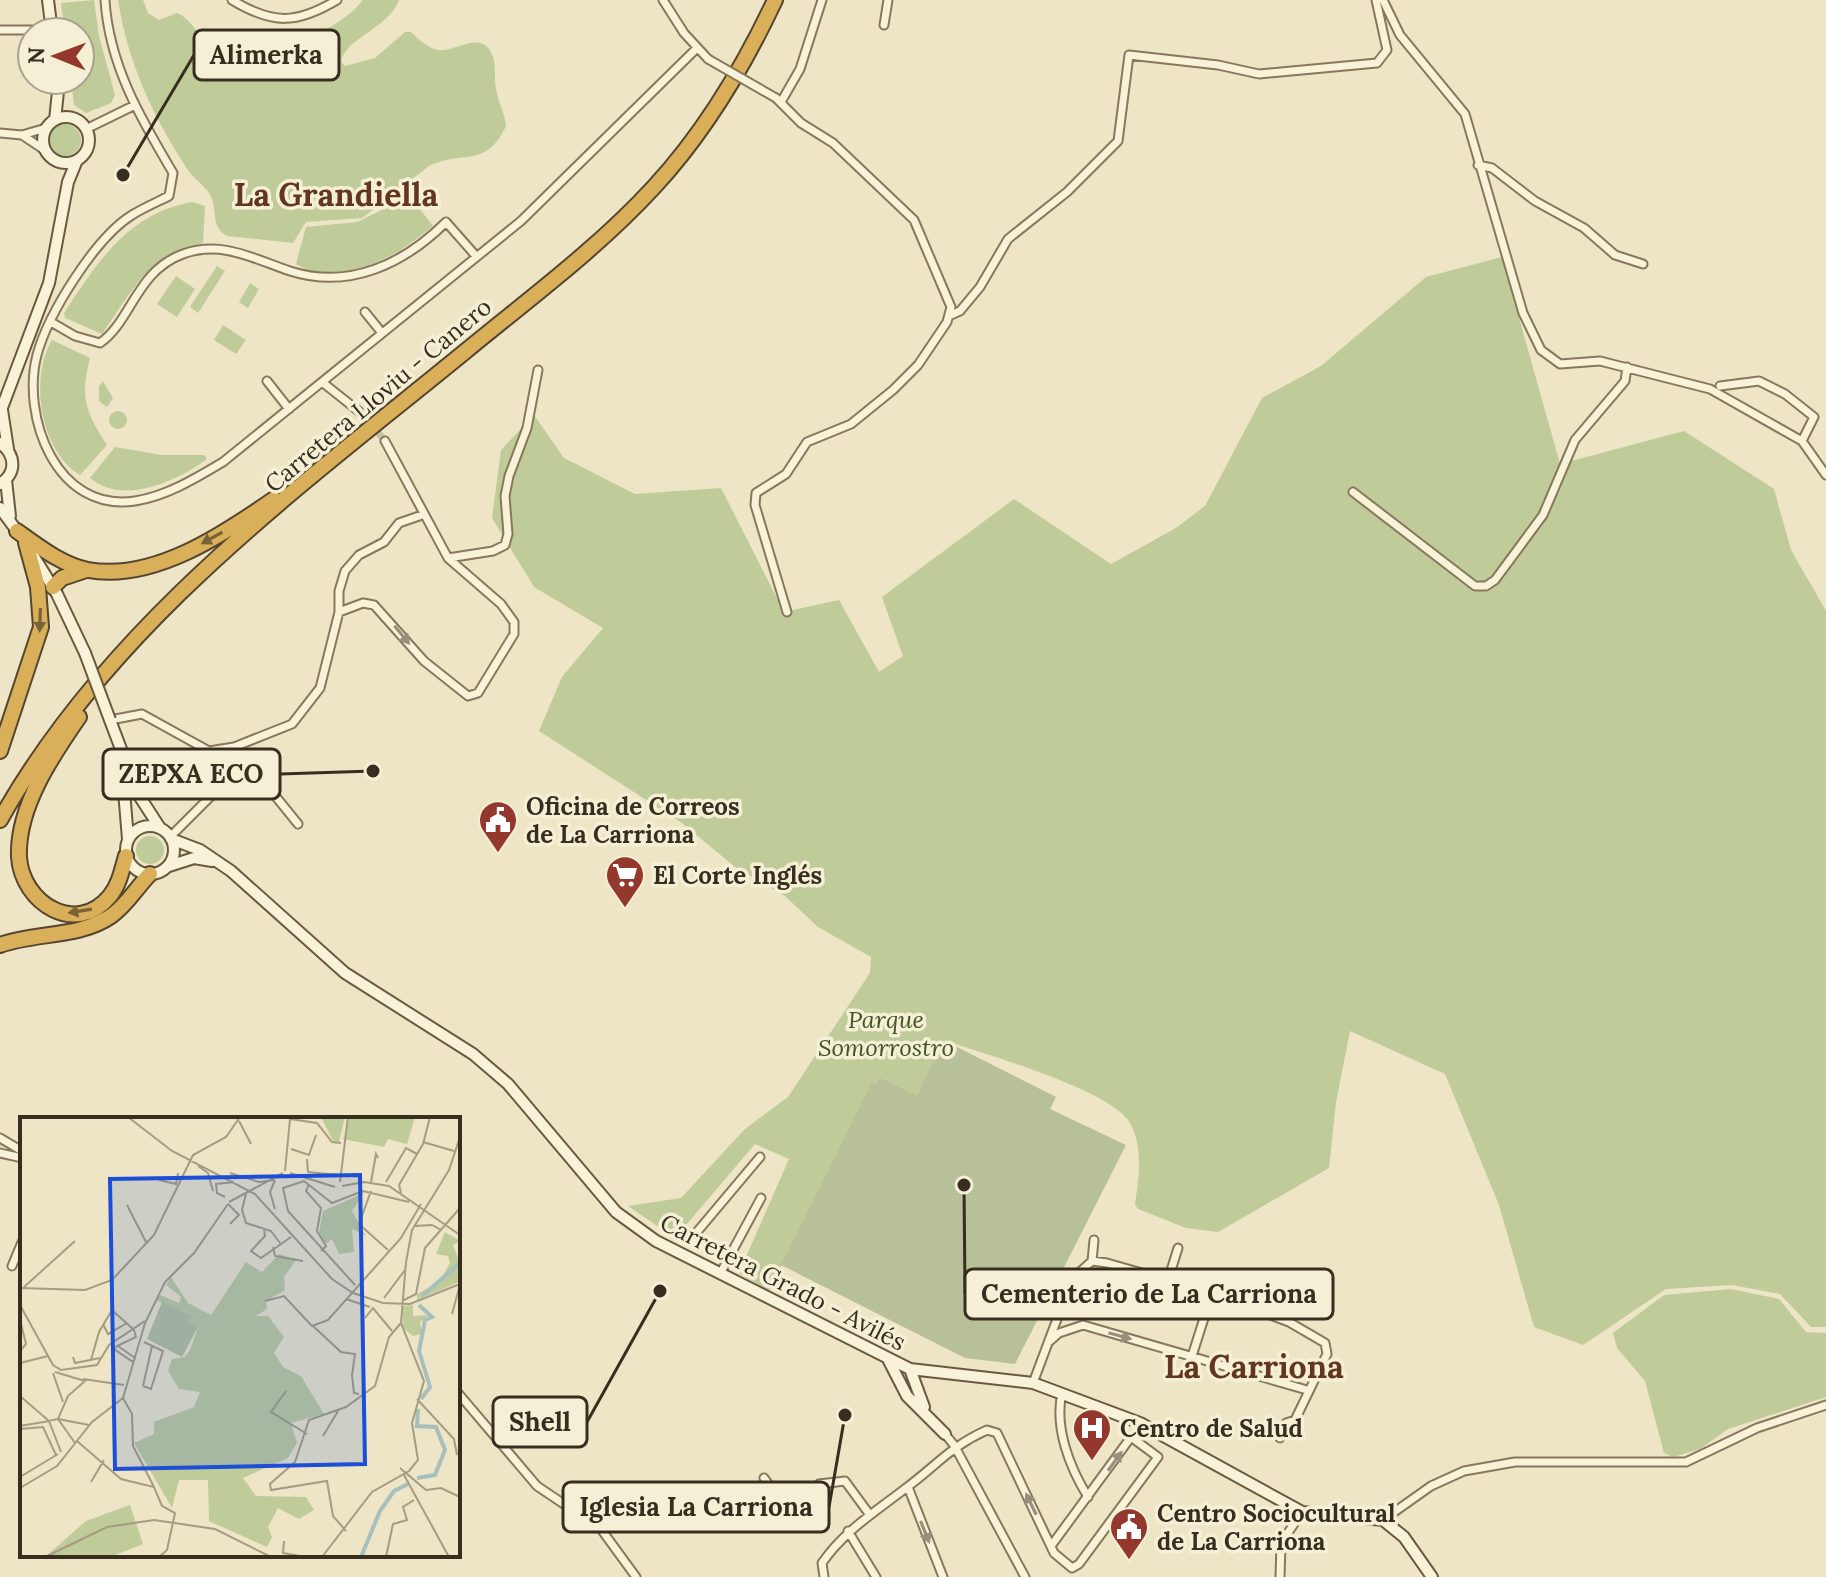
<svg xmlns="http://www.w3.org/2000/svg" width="1826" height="1577" font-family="Lora,serif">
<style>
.green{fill:#bfcb99}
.cemetery{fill:#b7c098}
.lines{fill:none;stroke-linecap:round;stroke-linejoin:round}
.street-tunnel{stroke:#c9c0a4;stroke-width:7;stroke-dasharray:7 3.5;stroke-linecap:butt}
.street-casing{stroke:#87785c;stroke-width:11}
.secondary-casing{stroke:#69593f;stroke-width:14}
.highway-casing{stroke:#554530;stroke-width:18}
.street{stroke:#f8f2d8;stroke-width:7}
.secondary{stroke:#f8f2d8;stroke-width:10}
.highway{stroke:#d9af59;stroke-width:14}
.street-bridge-casing{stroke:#87785c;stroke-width:11;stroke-linecap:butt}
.secondary-bridge-casing{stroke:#69593f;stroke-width:14;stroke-linecap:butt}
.street-bridge{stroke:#f8f2d8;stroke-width:7}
.secondary-bridge{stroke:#f8f2d8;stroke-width:10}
.oneway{fill:#786236}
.oneway2{fill:#98907c}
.labels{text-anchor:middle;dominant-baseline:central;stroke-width:7;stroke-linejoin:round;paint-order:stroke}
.street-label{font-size:24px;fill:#382e1f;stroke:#f4efd5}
.poi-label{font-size:24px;font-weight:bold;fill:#382e1f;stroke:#f4efd5;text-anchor:start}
.park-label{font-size:24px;font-style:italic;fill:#435426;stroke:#f4efd5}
.district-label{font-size:32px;font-weight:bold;fill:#633620;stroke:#f4efd5}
.inset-river{fill:none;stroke:#a7c0bc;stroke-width:4}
.inset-road{fill:none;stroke:#a59c83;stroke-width:2}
.view{fill:#1d4ed8;fill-opacity:0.15;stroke:#1d4ed8;stroke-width:4}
.inset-edge{fill:none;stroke:#382e1f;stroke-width:4}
.leader{fill:none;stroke:#382e1f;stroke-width:3}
.callout-dot{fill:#382e1f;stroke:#f4efd5;stroke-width:3}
.callout{fill:#f4efd5;stroke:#382e1f;stroke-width:3}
.callout-label{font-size:26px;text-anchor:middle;font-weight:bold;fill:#382e1f}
</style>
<rect width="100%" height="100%" fill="#ede5c5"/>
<!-- green -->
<path class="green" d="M94,0L99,36L115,95L111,103L86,113L74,105L71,80H80V32H65L61,3Z
M118,0H143L148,13L159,20L177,13C192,19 199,39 218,49C255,69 340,31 363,0H399C389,28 344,39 341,62L345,66L375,58L405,32H411C418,39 428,48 438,50C455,53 483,27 493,57C496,67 494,79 496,89C498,102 505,114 506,126C485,170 463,149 429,166L362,218L306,222L293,243L227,236C209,226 219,207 209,193C203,184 194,179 188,170C153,117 128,63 118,0Z
M49 140a16 16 0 1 1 32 0a16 16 0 1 1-32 0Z
M401,193L409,195L433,226C399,254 342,292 296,264L306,227L357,222L380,211Z
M192,202L205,206L203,243C147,256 132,291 102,334L65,318L64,313C97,263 128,213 192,202Z
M1502,257L1560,464L1684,431L1774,489L1791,550L1826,611V1327H1811L1780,1294L1732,1285L1666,1289L1583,1345L1534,1327L1499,1205L1445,1074L1350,1031L1336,1102L1329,1168L1218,1232L1186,1228L1138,1209L1135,1204C1139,1179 1144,1143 1128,1120C1104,1088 985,1054 943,1040L917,1095L879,1077L876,1084L872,1083L769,1291L739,1273L789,1159L755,1144L675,1238L628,1206L681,1198L745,1129L788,1097L870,973L871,957L818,927L785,896L735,867L682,823L539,731L562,677L603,628L534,587L492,518L501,450L534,415L564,458L635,494L721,488L784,612L839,600L879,672L903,656L882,597L1014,499L1111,564L1176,528L1205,506L1262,398L1321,366L1426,277Z
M217,266L225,271L198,313L190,307Z
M176,276L195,289L177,317L157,304Z
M250,283L259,289L248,308L239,302Z
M223,325L246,340L236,354L214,340Z
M52,340L90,358C80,399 85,410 107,445L80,475C40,451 29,378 52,340Z
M103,381L113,398L107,407L99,401V386Z
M109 420a9 9 0 1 1 18 0a9 9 0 1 1-18 0Z
M115,447L162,455H204L207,459C177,481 123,506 90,478Z
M136 850a14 14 0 1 1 28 0a14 14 0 1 1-28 0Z
M1731,1289L1779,1299L1806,1332L1826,1333V1397L1728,1429L1700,1449L1673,1457L1664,1453L1645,1381L1617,1348L1613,1333L1664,1295Z"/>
<!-- cemetery -->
<path class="cemetery" d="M943,1040L1056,1097L1050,1109L1126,1145L1015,1364L965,1358L781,1265L872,1082L876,1084L879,1077L917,1095Z"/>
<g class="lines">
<!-- street-tunnel -->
<path class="street-tunnel" d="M371,424L385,441"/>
<!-- street casing -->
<g class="street-casing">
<path id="street" d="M105,0C109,65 141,119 173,173L169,196C157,202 143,208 132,215C95,238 48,314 37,355C21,416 56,513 135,501C167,496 196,478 223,462L521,221L696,49
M232,0C273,25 297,24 337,0
M663,0L684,33L708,59
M1383,0L1400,35L1465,114L1523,313L1541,350L1560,364L1600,361L1710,389L1802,441L1826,475
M884,25L888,0
M0,30H52
M776,98L801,123L833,143L914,220L951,307L947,322L918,365L893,390L851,424L807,442L786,474L756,493L755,505L787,612
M781,102L800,69L822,0
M86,129L133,106
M0,133L22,135L46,128
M22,135L46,151
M1478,165L1492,168L1535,201L1584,228L1615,255L1643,264
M365,312L382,333
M951,315L960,311L980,287L1008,239L1067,192L1118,141L1129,55L1218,65L1259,74L1377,63L1387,50L1376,0
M51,322L75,336L100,343C131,322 136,271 183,254C222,240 254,259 290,271C349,290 404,264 446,222L476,256
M267,381L289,409
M322,382L366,417
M1720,386L1759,381L1785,394L1814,417L1802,441
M1353,492L1475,586H1486L1495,580L1543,515L1575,440L1625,381L1627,367
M448,558L493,551L505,545L508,534L505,496L509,476L527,428L538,370
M339,612L363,603L374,605L424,661L468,696L478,693L514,634V622L501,604L448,558L385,441
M110,720L142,714L209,751L234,747L292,724L320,688L339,612V591L345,571L359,555L384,542L399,523L422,515
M170,837L228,779L244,770L264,782L298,824
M0,1138L22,1151
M0,1153L22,1158
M728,1259L691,1239L760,1157
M1092,1261L1094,1240
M12,1266L22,1242
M720,1274L761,1198
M1168,1280L1178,1248
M1050,1341L1059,1333L1083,1325L1307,1390
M1192,1356L1212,1293
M1033,1383L1072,1279L1092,1261L1107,1263L1212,1293L1289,1322L1325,1343L1327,1354L1295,1420L1286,1423L1280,1438
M458,1393L537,1486L601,1529L636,1577
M1062,1393C1054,1428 1070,1468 1088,1497
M945,1434L954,1445L1025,1577
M764,1478L782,1503L792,1505L819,1484L845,1481L870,1515
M908,1487L943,1577
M1383,1520L1431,1486L1464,1471L1515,1462H1686L1757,1428L1826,1405
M848,1531L876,1577
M824,1577L822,1563C844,1531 875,1512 906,1488C937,1465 951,1446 987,1430L997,1433L1054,1553L1072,1568L1079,1564L1158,1457L1131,1437L1051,1546
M1280,1577L1281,1543L1302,1512"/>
</g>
<!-- secondary casing -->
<g class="secondary-casing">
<path id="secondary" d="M48,0L52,32
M43 140a23 23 0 1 1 46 0a23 23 0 1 1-46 0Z
M55,120L59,82
M2,410L8,449
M0,413L49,283L68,182L77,160
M0,443C16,455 17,473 0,484
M6,480L10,516
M0,508L20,535
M33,555L57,594L85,653
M110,720L138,794L160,828
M122,767L128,839
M126 850a24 24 0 1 1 48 0a24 24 0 1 1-48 0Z
M171,839L200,850L231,871L345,973L473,1054L508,1084L616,1212L656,1241L910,1369L1033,1383L1140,1423L1302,1512L1383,1520L1404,1537L1432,1577
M169,866L194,858L212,861
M889,1361L907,1396L945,1434
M910,1369L924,1407"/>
</g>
<!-- highway casing -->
<g class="highway-casing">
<path id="highway" d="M17,531C38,546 62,565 88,570C153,582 224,534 274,499
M53,587L62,578L86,570
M79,717C52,756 17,807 19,857C22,903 76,937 110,896C119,885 122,870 126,856
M0,751L41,627L38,587L26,543
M0,820C110,624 296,490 467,350C530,298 598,248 654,187C705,132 743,68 775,0
M0,945C36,932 79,938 111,916C127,905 136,888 150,874"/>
</g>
<!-- street -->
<use href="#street" class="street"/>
<!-- secondary -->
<use href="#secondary" class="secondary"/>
<!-- highway -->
<use href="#highway" class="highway"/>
<!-- street-bridge casing -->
<g class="street-bridge-casing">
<path id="street-bridge" d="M708,59L776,98"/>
</g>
<!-- secondary-bridge casing -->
<g class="secondary-bridge-casing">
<path id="secondary-bridge" d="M85,653L110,720"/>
</g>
<!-- street-bridge -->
<use href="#street-bridge" class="street-bridge"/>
<!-- secondary-bridge -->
<use href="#secondary-bridge" class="secondary-bridge"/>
</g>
<!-- one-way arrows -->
<defs><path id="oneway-solid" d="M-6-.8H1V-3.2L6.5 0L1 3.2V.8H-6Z" transform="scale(2)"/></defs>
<g class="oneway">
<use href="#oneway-solid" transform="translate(212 538) rotate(151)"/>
<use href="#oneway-solid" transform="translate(40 620) rotate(92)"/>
<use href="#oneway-solid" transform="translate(80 911) rotate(171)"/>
</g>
<g class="oneway2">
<use href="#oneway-solid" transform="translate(402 635) rotate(51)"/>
<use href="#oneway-solid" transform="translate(1120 1336) rotate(16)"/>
<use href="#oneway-solid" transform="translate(1115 1461) rotate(-54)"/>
<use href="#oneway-solid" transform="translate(1031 1504) rotate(-116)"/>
<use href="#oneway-solid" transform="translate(925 1532) rotate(68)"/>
</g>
<!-- icons -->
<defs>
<g id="civic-pin" transform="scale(2)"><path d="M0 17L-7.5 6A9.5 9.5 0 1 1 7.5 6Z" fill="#94382e" stroke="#f4efd5"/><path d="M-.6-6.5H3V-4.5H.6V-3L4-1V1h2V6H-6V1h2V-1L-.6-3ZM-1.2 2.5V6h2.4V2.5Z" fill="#fff"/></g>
<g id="supermarket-pin" transform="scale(2)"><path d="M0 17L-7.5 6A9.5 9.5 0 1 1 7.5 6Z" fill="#94382e" stroke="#f4efd5"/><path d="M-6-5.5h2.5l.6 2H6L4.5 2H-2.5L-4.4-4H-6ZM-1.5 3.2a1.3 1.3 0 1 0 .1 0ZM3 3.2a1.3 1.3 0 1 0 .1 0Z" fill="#fff"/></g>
<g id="hospital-pin" transform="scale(2)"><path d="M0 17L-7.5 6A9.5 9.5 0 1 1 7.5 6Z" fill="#94382e" stroke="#f4efd5"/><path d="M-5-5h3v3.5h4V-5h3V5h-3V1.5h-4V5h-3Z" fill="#fff"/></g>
</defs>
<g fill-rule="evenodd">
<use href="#civic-pin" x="498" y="820"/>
<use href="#supermarket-pin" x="625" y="875"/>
<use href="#hospital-pin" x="1092" y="1428"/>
<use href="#civic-pin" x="1129" y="1527"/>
</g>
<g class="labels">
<!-- street labels -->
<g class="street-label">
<text transform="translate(378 395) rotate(-40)">Carretera Lloviu - Canero</text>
<text transform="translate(783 1282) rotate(27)">Carretera Grado - Avilés</text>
</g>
<!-- poi labels -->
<g class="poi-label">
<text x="526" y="806">Oficina de Correos<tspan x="526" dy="28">de La Carriona</tspan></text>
<text x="653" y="875">El Corte Inglés</text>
<text x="1120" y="1428">Centro de Salud</text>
<text x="1157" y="1513">Centro Sociocultural<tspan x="1157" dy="28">de La Carriona</tspan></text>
</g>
<!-- park labels -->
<g class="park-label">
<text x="886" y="1019">Parque<tspan x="886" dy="28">Somorrostro</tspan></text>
</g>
<!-- district labels -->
<g class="district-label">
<text x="336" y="194">La Grandiella</text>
<text x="1254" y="1366">La Carriona</text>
</g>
</g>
<!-- overview -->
<g transform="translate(20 1117)">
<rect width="440" height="440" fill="#ede5c5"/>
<path d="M301,0H325L319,25L313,24ZM330,0L373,1L395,0L387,27L368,22L364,30L323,22ZM344,76L332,94L346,119L332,112L334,135L319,137L312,122L306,127L299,116L303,94ZM425,115L440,124L433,128L440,146L439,165L397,183V177L419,165L430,146L428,139L416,137ZM259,137L276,143L264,160L265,173L246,184L247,192L236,199H248L264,220L254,236L263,250L281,259L304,297L271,306L277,326L268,341L223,361L236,379L286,380L294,393L279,402L258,391L248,410L252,420L247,430L189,404L188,363H159L152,391L114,326L134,317V305L174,290L180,275L159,272L148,254L152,242L165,240L170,233L178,210L169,206L170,199L137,183L140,178L159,186L161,180L146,168L151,160L168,186L191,198L226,145L242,155ZM393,188V199L408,198L400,205L402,217L393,219L383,211L382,189ZM110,388L123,427L90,440H25L66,404Z" fill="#bfcb99"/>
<path d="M142,185L171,199L169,206L178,210L162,240L127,222Z" fill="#b7c098"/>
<path class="inset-river" d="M402,179L439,147M399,188L412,200L405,203L399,234L410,270L401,282M397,361L415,358L425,333L416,310L397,309L398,292M341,440L360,394L374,374L388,367"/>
<path class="inset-road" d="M108,0L152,34L235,77L312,162L333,176L363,186L390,187L440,167M270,2L297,6L312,25L321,26M219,4L231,27M403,25L434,34M271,32L289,38L296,18M287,42L288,55L319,58M178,49L188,56L193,74M265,54L270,2M210,56L239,65L254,63M270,56L315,70M139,63L156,67L158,56M255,63L250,75L255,92M320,65L328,0M351,65L356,37L358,41M366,65L386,31L397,37M289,67L286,74L301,91L297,114L306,129L301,134M322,69L344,65L369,69L440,118M351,74L339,107L368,133M381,76L379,68L403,27L410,0M226,77L222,93L226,106L251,114L260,126M205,80L197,76L196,67L214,65M209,85L263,56M208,87L219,98L210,107M107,88L127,127M395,109L412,108L421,113M244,113L245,119L231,134L241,141L271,120M253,130L255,139L283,144M335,168L268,94L263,71L284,64L312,86L343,74L389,85M4,170L55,124M0,171L65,173L92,163L134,118L173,38L206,20L220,0M364,181L385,153M326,182L350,190M245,184L264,179L292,209L308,203L381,121L401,87M382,184L396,177L405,131L440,91M0,188L33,248L41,253L77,248L89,228L125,204M432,197L440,168M345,201L353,191L372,214M0,203L6,227L0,234M83,207L88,217L107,206M293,209L321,235L335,237L332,258L334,276L339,277M98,229L115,241L113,245L94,232L97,229L116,220L114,213M53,240L55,246L80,241M71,243L79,215L92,193L114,213M0,246L28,239M33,256L43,285M63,262L104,268M123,269L131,272L143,234L124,225M123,269L132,229M266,274L251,295L287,317M0,279L29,304L38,302L48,279L65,264L35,255M103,281L112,297L113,329L134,370M397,282L434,322L437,338M38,302L69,308M38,302L55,326M0,309L29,304L41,335M0,312L23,310L36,338M303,319L318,294M57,324L101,362L134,370L142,389L155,396L147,433L139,440M380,351L406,373L421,371L440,380M384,358L429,440M0,360L38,337M71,365L84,343M0,371L37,349L72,305L103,281L125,206L145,165L174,136L208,87M326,414L313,399L307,364L251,373L250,367L275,345L289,303L326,290L355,269L369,220L381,206M264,424L263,436L286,440M25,440L87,410L134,403L195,412L251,440M302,440L352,375L389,354L398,343L392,306L404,264L381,206L386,145L392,113L429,53L440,20M366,440L373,407L387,403L383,390L394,383"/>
<path class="view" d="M340,58L345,347L95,352L90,62Z"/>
<rect width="440" height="440" class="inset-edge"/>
</g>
<!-- callouts -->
<path class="leader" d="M123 175L194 55M373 771L280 774M964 1185L965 1294M660 1291L587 1422M845 1415L829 1507"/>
<g class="callout-dot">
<circle cx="123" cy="175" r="8"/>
<circle cx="373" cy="771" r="8"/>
<circle cx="964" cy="1185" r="8"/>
<circle cx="660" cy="1291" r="8"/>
<circle cx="845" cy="1415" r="8"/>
</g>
<g class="callout">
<rect x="194" y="30" width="145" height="50" rx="8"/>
<rect x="103" y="749" width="177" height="50" rx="8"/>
<rect x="965" y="1269" width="368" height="50" rx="8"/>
<rect x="493" y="1397" width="94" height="50" rx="8"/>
<rect x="563" y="1482" width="266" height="50" rx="8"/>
</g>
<g class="callout-label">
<text x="266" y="64">Alimerka</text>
<text x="191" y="783">ZEPXA ECO</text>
<text x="1149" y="1303">Cementerio de La Carriona</text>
<text x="540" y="1431">Shell</text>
<text x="696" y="1516">Iglesia La Carriona</text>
</g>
<!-- north arrow -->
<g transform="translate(56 56) rotate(271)"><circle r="38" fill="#f4efd5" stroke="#a9a28c" stroke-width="2"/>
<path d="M0-6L14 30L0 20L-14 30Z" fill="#94382e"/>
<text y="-12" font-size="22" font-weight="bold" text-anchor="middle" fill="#382e1f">N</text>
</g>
</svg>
